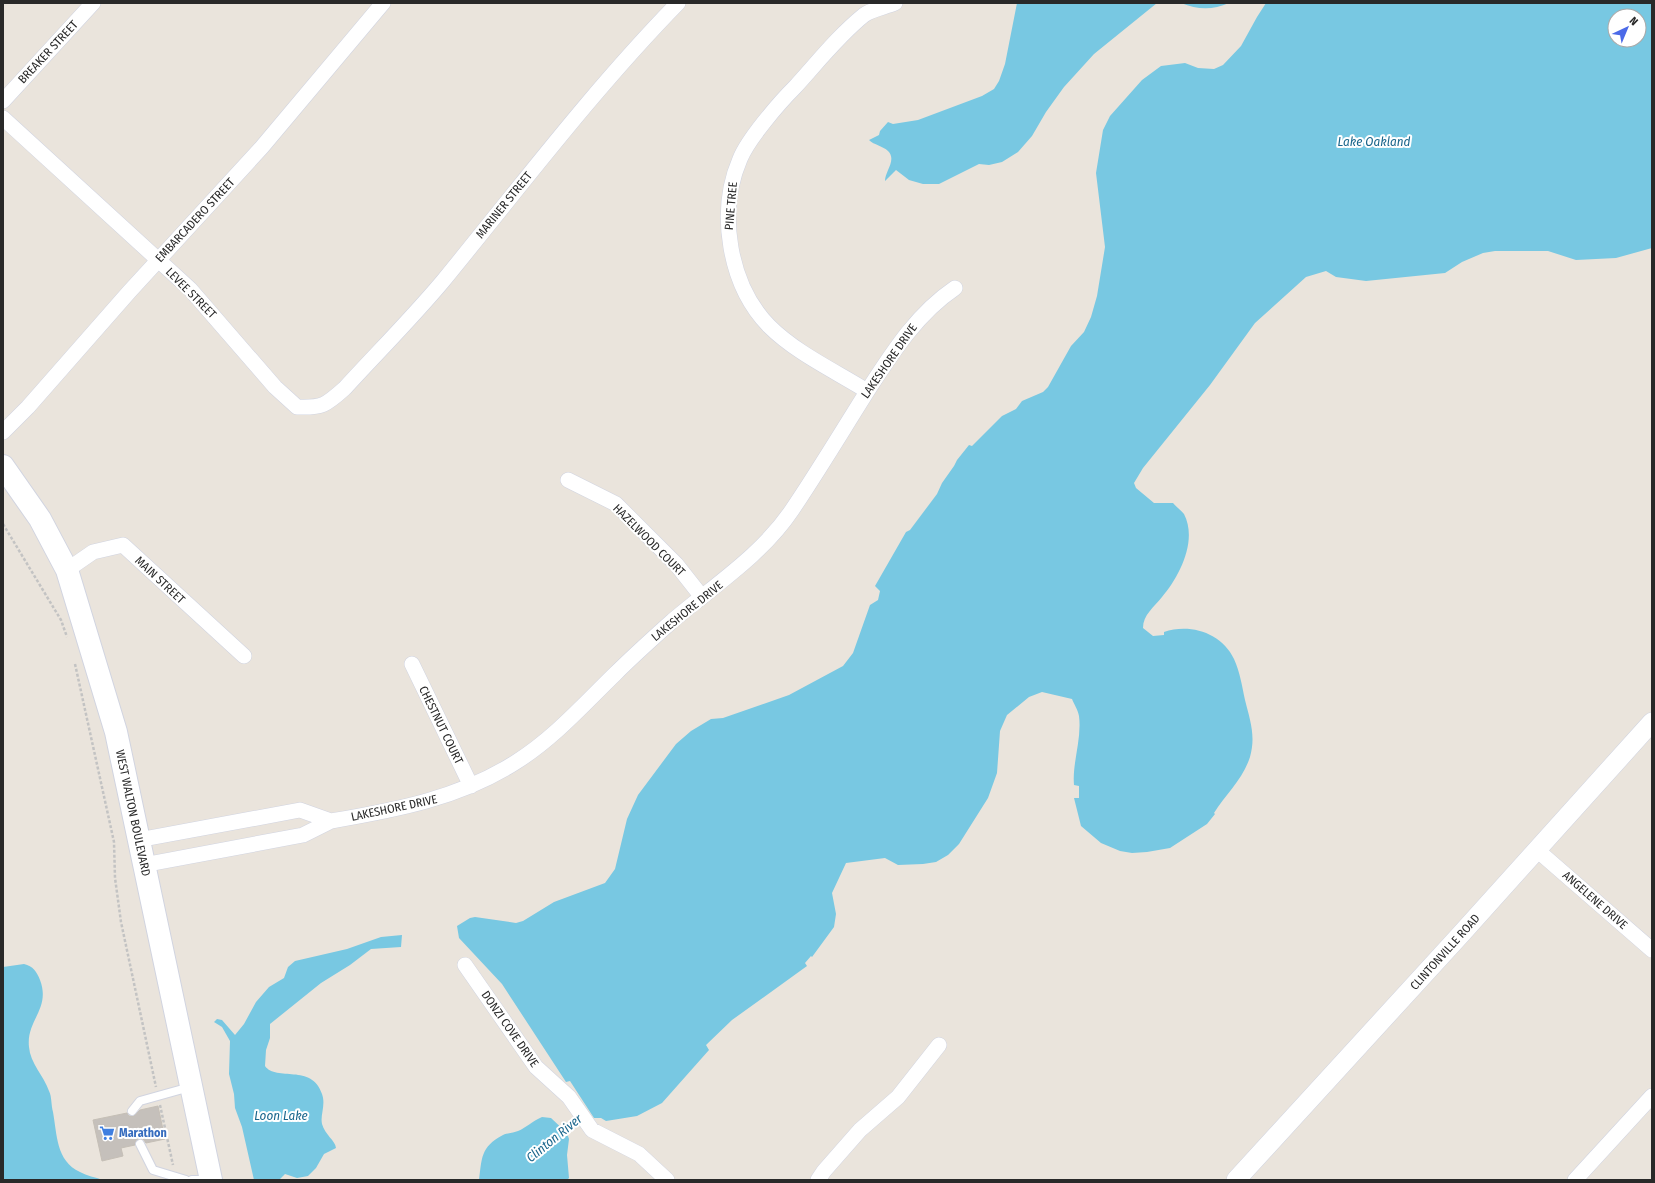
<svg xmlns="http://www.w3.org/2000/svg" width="1655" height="1183" font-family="'Fira Sans Condensed',sans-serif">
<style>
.water{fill:#78c8e2;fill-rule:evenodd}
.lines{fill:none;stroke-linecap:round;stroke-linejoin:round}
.stream{stroke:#78c8e2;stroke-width:4.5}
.building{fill:#c5c0bb;stroke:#c5bfb6}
.service-casing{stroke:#d1d4e0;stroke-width:10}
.minor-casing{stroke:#d1d4e0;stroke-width:16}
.tertiary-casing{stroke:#d1d4e0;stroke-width:20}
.secondary-casing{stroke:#d1d4e0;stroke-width:24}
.path{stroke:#c3c3c3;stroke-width:2.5;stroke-dasharray:3 2;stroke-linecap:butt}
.service{stroke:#fff;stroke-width:8}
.minor{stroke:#fff;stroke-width:15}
.tertiary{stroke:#fff;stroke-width:19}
.secondary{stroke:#fff;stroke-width:22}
.labels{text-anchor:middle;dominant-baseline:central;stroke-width:4;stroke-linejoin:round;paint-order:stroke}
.street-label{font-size:12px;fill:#292929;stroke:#fff}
.shop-label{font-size:12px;font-weight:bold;fill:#366cbe;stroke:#fff;text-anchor:start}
.water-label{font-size:13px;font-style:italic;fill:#1a668c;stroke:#fff}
</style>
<rect width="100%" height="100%" fill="#eae4dc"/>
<!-- water -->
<path class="water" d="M1017,3H1157L1094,54L1064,87L1046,112L1032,136L1018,152L1002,162L989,165L979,164L939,184H923L909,180L896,170L885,181C885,171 897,160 888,151C883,146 874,145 869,140L879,135L880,131L888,122L893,124L918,120L982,96L994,89L999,81L1005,64Z
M1181,3H1229C1213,10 1198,10 1181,3Z
M1266,3H1652V248L1616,258L1576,260L1548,251H1495L1483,253L1462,262L1445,273L1366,281L1336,277L1326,271L1306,277L1255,323L1210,385L1143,468L1134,483L1136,488L1154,503H1173C1176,507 1181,510 1184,514C1198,541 1179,577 1162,597C1154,607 1143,615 1143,628L1153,636L1164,635V632C1190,623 1222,633 1234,659C1240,672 1242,686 1245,700C1250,720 1256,736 1250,757C1243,779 1226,794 1214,813L1215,814L1207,824L1170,848L1147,852L1132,853L1120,851L1101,843L1081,826L1074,798H1079V786L1074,785C1072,763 1082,739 1079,716C1078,710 1074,704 1072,699L1042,692L1029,697L1007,715L1000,731L997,773L988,798L959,844L948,855L936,862L923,864L898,865L885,858L846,863L832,893L836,914L834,927L812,957L811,956L805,963L807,966L732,1020L706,1045L709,1050L662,1103L637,1116L606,1121L601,1118H594L570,1081L566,1082L502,984L459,938L457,926L470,918L475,917L516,923L523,921L554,902L605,883L615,869L627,819L638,795L676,744L691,731L711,719L723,718L789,695L843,666L853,653L870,605L878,600L880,591L875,586L906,532L910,530L937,494L942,483L954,466L957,460L969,445L972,446L1002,416L1016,409L1022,401L1043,392L1048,387L1071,346L1084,332L1091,317L1097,296L1105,247L1096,173L1103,130L1110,116L1142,80L1161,66L1185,63L1198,68L1214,69L1223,65L1241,46L1257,17ZM1615,16H1639V40H1615Z
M402,935L401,947L371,949L350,965L321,983L270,1024V1038L266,1050L265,1066C276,1082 312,1063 322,1094C326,1105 320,1115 322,1124C325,1135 335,1140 336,1148L324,1154L316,1168L308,1176L297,1178L285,1174L279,1180H254L242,1127L235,1108L234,1094L229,1074L230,1041L222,1027L214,1022L217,1019L222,1020L235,1035L244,1024L256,1002L269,987L284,978L288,967L295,961L347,949L381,937Z
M24,964C33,966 37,972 40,980C51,1009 26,1020 29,1047C30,1063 44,1076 49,1091C52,1097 51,1105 53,1112C57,1134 56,1161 80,1172C87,1176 95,1177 103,1180H3V967Z
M542,1117L551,1118L567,1133L569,1139L567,1155L569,1178L567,1180H479C482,1159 480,1147 503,1135C507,1133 513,1133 518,1131C526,1128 532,1121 542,1117Z"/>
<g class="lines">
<!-- stream -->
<path class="stream" d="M563,1128L580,1117"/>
</g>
<!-- building -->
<path class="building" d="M158,1106L165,1139L146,1143L143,1139H138L135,1145L121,1148L123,1156L102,1161L93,1120L127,1113L129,1116H134L140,1110Z"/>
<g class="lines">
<!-- service casing -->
<g class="service-casing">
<path id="service" d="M132,1111L140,1101L190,1087
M140,1144L153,1170L186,1180
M192,1180H209"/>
</g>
<!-- minor casing -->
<g class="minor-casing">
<path id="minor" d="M3,101L93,3
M3,118L190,289L275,387L297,407C323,408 326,405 345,388C377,353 412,318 443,281C520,187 593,90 678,3
M867,391C835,371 796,353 769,326C729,285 717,212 740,159C748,139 779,103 795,87C817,63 838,36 864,15C872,9 886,7 895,3
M3,432L28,407L129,292L262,147L383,3
M568,480L616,504L676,564L702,597
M67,570L93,552L123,545L244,656
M412,664L471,786
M331,821C396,810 460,798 516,762C554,738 583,705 615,674C633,656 652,639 671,622C713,586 761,556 792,510C819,470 844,428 870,387C894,350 918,313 955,288
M138,840L300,810L331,821L303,835L143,865
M1537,850L1652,950
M465,965L536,1067L569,1097L592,1130L639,1154L667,1180
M818,1180L824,1171L860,1130L898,1097L939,1045
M1575,1180L1652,1096"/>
</g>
<!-- tertiary casing -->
<g class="tertiary-casing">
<path id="tertiary" d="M1236,1180L1462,933L1652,722"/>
</g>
<!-- secondary casing -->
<g class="secondary-casing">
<path id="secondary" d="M3,466L40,519L67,570L116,732L211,1180"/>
</g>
<!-- path -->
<path class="path" d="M3,524L61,620L67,637
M75,664L114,842L115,878L121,922L156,1087
M160,1105L173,1165"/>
<!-- service -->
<use href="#service" class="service"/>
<!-- minor -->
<use href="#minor" class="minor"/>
<!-- tertiary -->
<use href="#tertiary" class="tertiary"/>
<!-- secondary -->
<use href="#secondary" class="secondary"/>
</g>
<!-- icons -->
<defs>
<g id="supermarket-bare" transform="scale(1.2)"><path d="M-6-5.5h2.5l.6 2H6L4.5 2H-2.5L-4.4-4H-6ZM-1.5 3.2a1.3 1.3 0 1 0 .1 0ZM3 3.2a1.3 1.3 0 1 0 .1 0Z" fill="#3f7fe0" stroke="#fff" stroke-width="2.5" paint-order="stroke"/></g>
</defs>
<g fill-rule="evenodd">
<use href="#supermarket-bare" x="107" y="1133"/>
</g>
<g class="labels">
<!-- street labels -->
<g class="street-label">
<text transform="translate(48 52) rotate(-47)">BREAKER STREET</text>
<text transform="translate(504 205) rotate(-51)">MARINER STREET</text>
<text transform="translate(731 206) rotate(-85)">PINE TREE</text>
<text transform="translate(195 220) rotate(-47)">EMBARCADERO STREET</text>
<text transform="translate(191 293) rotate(45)">LEVEE STREET</text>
<text transform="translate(889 361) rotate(-55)">LAKESHORE DRIVE</text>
<text transform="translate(649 540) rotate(45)">HAZELWOOD COURT</text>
<text transform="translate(160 580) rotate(43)">MAIN STREET</text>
<text transform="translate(687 611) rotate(-39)">LAKESHORE DRIVE</text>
<text transform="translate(441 725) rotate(64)">CHESTNUT COURT</text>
<text transform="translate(394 808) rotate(-12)">LAKESHORE DRIVE</text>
<text transform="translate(133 813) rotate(78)">WEST WALTON BOULEVARD</text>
<text transform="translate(1595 900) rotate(41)">ANGELENE DRIVE</text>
<text transform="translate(1445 952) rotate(-48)">CLINTONVILLE ROAD</text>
<text transform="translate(510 1029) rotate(55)">DONZI COVE DRIVE</text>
</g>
<!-- shop labels -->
<g class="shop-label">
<text x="119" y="1133">Marathon</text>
</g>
<!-- water labels -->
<g class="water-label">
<text x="1374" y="141">Lake Oakland</text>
<text x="281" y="1115">Loon Lake</text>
<text transform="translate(554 1138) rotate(-39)">Clinton River</text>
</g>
</g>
<!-- border -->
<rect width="1655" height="1183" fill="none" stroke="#292929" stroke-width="8"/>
<!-- north arrow -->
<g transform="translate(1627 28) rotate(44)"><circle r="19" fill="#ffffff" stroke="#a9a9a9"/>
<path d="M0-3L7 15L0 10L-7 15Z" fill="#4b6ae8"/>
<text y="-6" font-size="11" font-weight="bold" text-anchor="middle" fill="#292929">N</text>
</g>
</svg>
